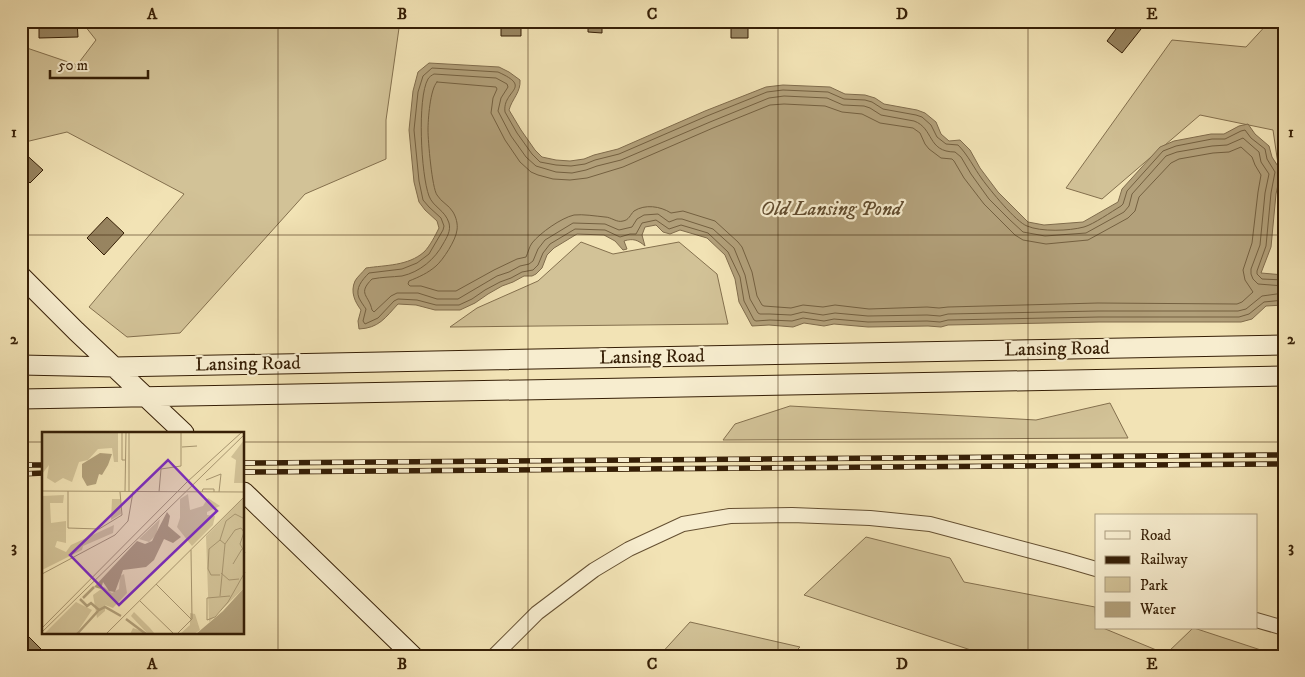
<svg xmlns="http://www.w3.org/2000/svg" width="1305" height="677" font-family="'IM FELL DW Pica',serif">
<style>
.green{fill:#d2c297;stroke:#84704e}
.water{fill:#b2a07a;stroke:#806c4c}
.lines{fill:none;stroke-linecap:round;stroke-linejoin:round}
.shore{stroke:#746040;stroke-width:1}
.building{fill:#988561;stroke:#361f06}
.street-casing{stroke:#655032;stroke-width:16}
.secondary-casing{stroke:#361f06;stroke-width:21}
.street{stroke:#f7edcf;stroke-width:14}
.secondary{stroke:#f7edcf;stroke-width:19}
.rail-casing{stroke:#361f06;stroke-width:5.5}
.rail{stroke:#f7edcf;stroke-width:4;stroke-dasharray:11;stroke-linecap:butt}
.grid{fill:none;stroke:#361f06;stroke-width:1;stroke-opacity:0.55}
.labels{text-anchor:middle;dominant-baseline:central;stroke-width:4.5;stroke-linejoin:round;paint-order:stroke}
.street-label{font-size:19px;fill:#361f06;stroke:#f7edcf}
.water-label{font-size:20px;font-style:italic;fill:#614c2f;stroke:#f7edcf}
.inset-river{fill:none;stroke:#b2a07a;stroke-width:2.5}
.inset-road{fill:none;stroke:#a7956f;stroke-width:1}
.view{fill:#7b2cbf;fill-opacity:0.15;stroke:#7b2cbf;stroke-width:2.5}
.inset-edge{fill:none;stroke:#361f06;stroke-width:2.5}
.neatline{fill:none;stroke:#361f06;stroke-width:2}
.grid-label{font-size:16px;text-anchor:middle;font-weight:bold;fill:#361f06}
</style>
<rect width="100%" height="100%" fill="#f2e3b5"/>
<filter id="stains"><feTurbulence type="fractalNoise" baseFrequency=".004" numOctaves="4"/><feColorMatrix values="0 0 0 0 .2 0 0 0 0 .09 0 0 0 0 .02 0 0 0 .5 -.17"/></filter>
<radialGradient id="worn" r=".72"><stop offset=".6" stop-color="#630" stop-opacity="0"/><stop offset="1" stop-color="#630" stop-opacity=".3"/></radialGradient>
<!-- green -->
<path class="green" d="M81,21H400L386,120V159L305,194L180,333L127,337L89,307L184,194L67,132L21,143V46L77,65L96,40Z
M1270,21H1284V205L1273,130L1200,115L1102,199L1066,188L1172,40L1246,47Z
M581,242L613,254L679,242L717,274L728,324L450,327L477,308L538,281Z
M1110,403L1128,438L723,440L735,424L790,406L1036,420Z
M866,537L950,558L964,582L1095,607L1096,628H1103L1166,654L1193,628H1194L1279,656H989L804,595Z
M690,622L800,647L791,656H659Z"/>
<!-- water -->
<path class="water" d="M429,63L499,67L509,72L520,80C521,92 512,99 509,110L521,130L535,150L542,157L556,160L570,161L584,159L594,155L618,149L705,111L766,87L783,85L830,87L845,94L865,95L875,98L884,104L917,110L925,113L936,122L941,134L949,141L960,140L970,150L980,168L998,192L1028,222L1044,225L1083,222L1118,202L1122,189L1160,147L1174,141L1211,134H1224L1239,126L1248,124L1255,134L1269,146L1272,157L1281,171L1276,194L1271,247L1261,273L1284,275V305L1266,306L1252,319L1241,322H1099L948,325L941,327L928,326L868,327L834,324L824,326L804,323L793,327L769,325L752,326L739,302L735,279L725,255L707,238L680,230L670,234L663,232L656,225L645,227L642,235L645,246C638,240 633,238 624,241L627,249L623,250L615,241L604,235L577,234L554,248L547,255L542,268L536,274L532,276H524L513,282L502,286L488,294L475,303L460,310H435L416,305L398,304C385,318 379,328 359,329L358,321L361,310C355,302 350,292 355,281C357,277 363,272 366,268C386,265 408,266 424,252C430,246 435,236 439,228L437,221L425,210L419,202L414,182L409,130L413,91L418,72Z"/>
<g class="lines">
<!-- shore -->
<path class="shore" d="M437,82L496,87L497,89L493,98L491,113L505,140L520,162L531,172L538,175L553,179L570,180L587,178L623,167L713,128L770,105L784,104L825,106L842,112L862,114L880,123L913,128L920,133L925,144L929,149L941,158L952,159L954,161L964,178L984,204L1015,235L1023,240L1046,244L1088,240L1128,218L1135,211L1139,197L1171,163L1179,159L1213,153L1229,152L1241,147L1252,157L1255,165L1261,175L1258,192L1252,243L1243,270L1245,280L1253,292L1242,302L1237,304L1098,303L948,307L939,308L927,307L869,309L835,305L823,307L803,305L791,308L764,306L762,305L757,296L752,272L742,247L738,242L715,221L683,211L671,213C660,206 645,204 634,211C630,215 629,220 623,221C617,223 611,217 605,217C595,216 583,214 574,215C561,218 540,233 532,243C529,247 528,253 526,257L517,259L494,270L456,291H438L421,286H410L408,284L409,281C419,277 428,273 436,266C443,260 456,240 457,230C458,224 456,217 453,212C449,205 441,202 437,195C432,188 428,141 428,130C428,120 430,89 437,82Z
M1284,280L1262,279L1257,274V271L1266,246L1271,193L1275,172L1267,159L1265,149L1251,138L1245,130L1241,131L1225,139H1212L1176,146L1163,151L1127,191L1123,204L1121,206C1111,212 1094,224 1084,227C1069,231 1041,232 1027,226C1016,222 990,190 982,179C974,168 968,155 958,145L946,144L937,137L931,125L922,117L916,115L883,109L872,102L865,100L844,99L828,92L783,90L767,92L707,116L619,154L595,160L585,164L571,166L556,165L540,162L532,154L517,133L505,112C502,90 534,88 498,72L432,68L423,76L418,92L414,130L419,181L423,200L429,207L441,218L444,226L443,230L429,254L417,263L402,269L369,273C362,280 355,288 359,298C361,302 364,306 366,309L363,321L365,324L378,318L394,301L398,299L417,300L436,305H459L472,299L485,290L500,282L511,278L522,272L533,270L538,265L543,253L550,244L575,229L605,230L620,237L630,234H636L642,223L656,220L669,229L681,225L708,233L728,252L740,277L744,301L754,320L756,321L770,320L792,321L803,318L824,321L834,319L868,322L927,321L940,322L948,320L1099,317H1239L1249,314L1264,302L1284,300
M1284,286L1258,284L1253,279L1251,274V269L1260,245L1265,193L1269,174L1261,162L1259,152L1243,138L1227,145L1212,146L1177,152L1166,156L1132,194L1129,206L1124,212L1086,233L1045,236L1023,232L1010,220L989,199L971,174L961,157L955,152C927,152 934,128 914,121L881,115L870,108L864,106L843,105L827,98L784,96L769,98L710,122L621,160L597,166L586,170L572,173L556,172L536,166L526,157L511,136L498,111L501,98L508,87L507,84L496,78L434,74C432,75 429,77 428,79C417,98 421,175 429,196C433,207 445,210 449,223C451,231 447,237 443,244C435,259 420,272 402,276C392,277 382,277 372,279C357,294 369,295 372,310L374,312L391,296L397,293H418L437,299H458L497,276L509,272L520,266L529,264L533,261L538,249L545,240L573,223L605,224L619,230L632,227L637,219L644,215L658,214L669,222L677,219H682L713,229L734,248L745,275L750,299L758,313L760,314H770L791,315L803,312L823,315L835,313L868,316L927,315L940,316L948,314L1098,311H1238L1246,309L1262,296L1284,293"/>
</g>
<!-- building -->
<path class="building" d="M39,21H77L78,37L39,38Z
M501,21H521V36H501Z
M588,21H602V33L588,32Z
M731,21H748V38H731Z
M1122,21H1131L1141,29L1122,53L1107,41Z
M21,150L43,170L30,183L21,174Z
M107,217L124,233L104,255L87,238Z
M21,629L48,656H21Z"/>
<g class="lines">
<!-- street casing -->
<g class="street-casing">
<path id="street" d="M1256,620L1284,628
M494,656L537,613L594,570L629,549L683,524L730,516L792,515L870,518L930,524L1065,560L1096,569"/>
</g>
<!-- secondary casing -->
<g class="secondary-casing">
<path id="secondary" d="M21,276L76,331L184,433
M21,365L115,367L1284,345
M21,399L1284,376
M244,492L413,656"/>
</g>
<!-- street -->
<use href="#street" class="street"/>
<!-- secondary -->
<use href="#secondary" class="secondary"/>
<!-- rail casing -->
<g class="rail-casing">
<path id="rail" d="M244,463L1284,455
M21,465H44
M244,472L1284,464
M21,474L44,473"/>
</g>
<!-- rail -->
<use href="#rail" class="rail"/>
</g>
<!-- grid -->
<path class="grid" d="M278,21V656M528,21V656M778,21V656M1028,21V656M21,235H1284M21,442H44M244,442H1284"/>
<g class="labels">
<!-- street labels -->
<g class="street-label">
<text transform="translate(1057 349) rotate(-1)">Lansing Road</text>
<text transform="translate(652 357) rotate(-1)">Lansing Road</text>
<text transform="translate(248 364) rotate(-1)">Lansing Road</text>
</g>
<!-- water labels -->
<g class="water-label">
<text x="831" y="209">Old Lansing Pond</text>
</g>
</g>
<!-- overview -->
<g transform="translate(42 432)">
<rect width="202" height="202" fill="#f2e3b5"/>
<path d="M0,0H76V30H72L70,16L56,17L46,28L37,30L30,50L21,46L13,51L5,46L7,33L0,42ZM202,8V51H192L194,28L189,25ZM146,62L148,78L161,74L166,66L178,74L165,80V83L173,84L171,93L150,114L135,95L138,86V67ZM22,63L21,71H8L9,91L24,89V111L15,109L13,115L24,120L29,113L72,93L71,101L41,114L40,118L0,138V64ZM202,65V156L167,190L164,104ZM70,67H78L79,82L69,88ZM118,87L114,103L107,110L97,107ZM82,142L85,161L71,176L63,173V179L55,186L51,163L62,155L70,161L77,157L78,144ZM34,170L50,178L34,202H2ZM92,180L108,196L113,202H88L91,196L105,201L89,184ZM148,181L153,182L158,198L152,202H138L148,193Z" fill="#d2c297"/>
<path d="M58,21L70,22L66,33L60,43L57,42L54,52L45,54L40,45V32ZM125,80L128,84L126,94L139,105L131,111L122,107L112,128L104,135L81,138L73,160L67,159L61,150L59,157L52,155L95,109L103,112L110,109ZM202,156V202H154L181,179Z" fill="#b2a07a"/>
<path class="inset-river" d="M41,166L52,155M38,167L45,174L49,171L57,178L63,175L79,184M84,187L104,202M35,202L56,179"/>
<path class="inset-road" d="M80,0V28H84M140,15L155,14M164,48L179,42L177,60M0,59L203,60M26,59V96L57,97L80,83L78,60M83,59L84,0M87,60V0M117,60L119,37L139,34V0M160,60L161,57H172V60M178,108L167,117L166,137L169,143H178M183,112L193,98L199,96L202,100L198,112L203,121M149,118L150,187M191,132L200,117M179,141L187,148L197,147M0,142L73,103L86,89L91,60M114,152L149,187M178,164L183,112L178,108L184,89L193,82L203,87M188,164L165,166V188L173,185L186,170L203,140M98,169L132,202M0,196L145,50L200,0M0,200L203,2M64,202L203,64M135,202L150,187"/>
<path class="view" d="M126,28L175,79L77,173L28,123Z"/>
<rect width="202" height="202" class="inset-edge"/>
</g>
<!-- margin -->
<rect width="1305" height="677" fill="none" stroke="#f2e3b5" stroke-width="55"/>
<!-- legend -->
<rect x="1095" y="514" width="162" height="115" fill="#f7edcf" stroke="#aa9b7f"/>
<rect x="1105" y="531" width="25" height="8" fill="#f7edcf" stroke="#aa9b7f"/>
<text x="1140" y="540" font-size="15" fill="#361f06">Road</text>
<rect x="1105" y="556" width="25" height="8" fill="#361f06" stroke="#aa9b7f"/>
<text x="1140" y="564" font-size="15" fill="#361f06">Railway</text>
<rect x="1105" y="577" width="25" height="15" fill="#d2c297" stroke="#aa9b7f"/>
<text x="1140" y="590" font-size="15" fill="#361f06">Park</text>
<rect x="1105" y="602" width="25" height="15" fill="#b2a07a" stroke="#aa9b7f"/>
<text x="1140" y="614" font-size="15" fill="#361f06">Water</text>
<!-- scale -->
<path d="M50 70v8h98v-8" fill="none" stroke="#361f06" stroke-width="2.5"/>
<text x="58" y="70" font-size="15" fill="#361f06" stroke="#f7edcf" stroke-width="4" paint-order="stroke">50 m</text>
<rect x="28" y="28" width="1250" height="622" class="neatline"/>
<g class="grid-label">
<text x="152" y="19">A</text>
<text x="402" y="19">B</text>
<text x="652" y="19">C</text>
<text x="902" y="19">D</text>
<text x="1152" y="19">E</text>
<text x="14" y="137">1</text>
<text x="1291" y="137">1</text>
<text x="14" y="344">2</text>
<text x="1291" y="344">2</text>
<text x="14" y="552">3</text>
<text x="1291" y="552">3</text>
<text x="152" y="669">A</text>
<text x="402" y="669">B</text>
<text x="652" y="669">C</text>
<text x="902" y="669">D</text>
<text x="1152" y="669">E</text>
</g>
<rect width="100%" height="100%" filter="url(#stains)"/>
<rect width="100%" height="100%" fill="url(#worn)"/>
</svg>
